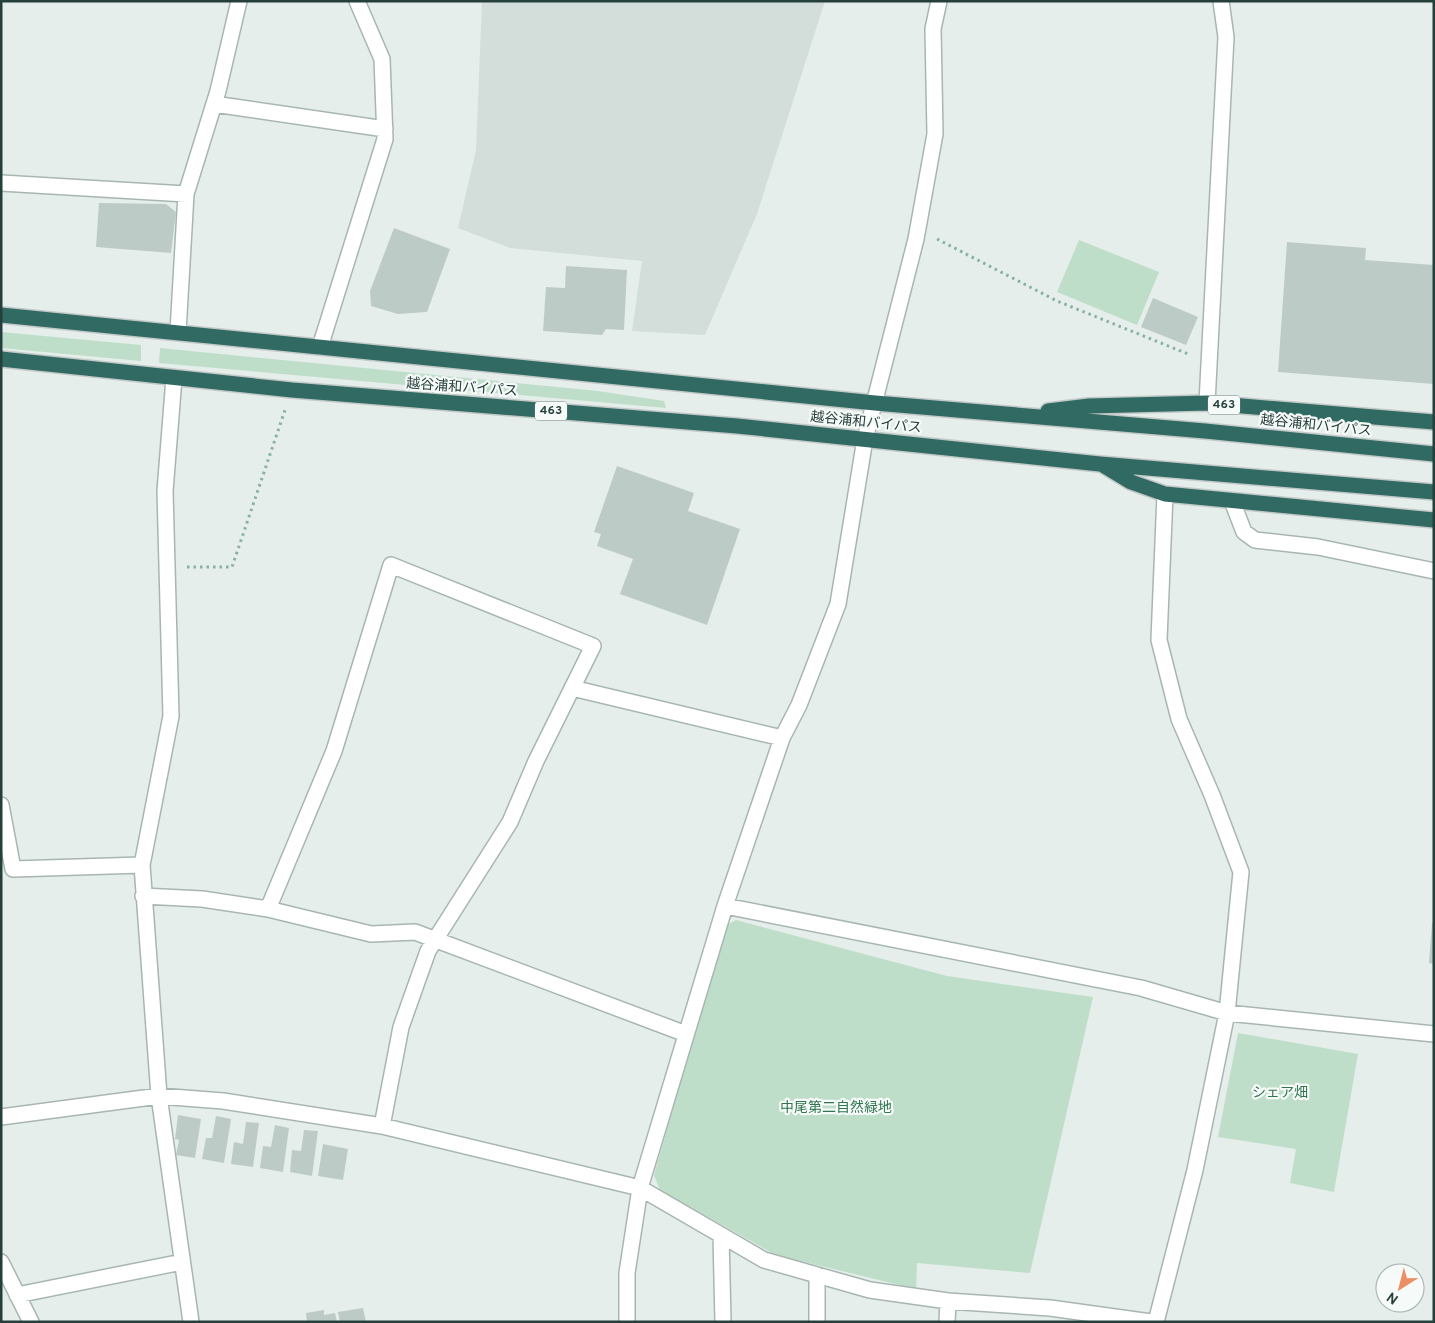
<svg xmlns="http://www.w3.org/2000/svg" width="1435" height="1323" font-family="Overpass,'Noto Sans JP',sans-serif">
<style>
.built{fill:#d3deda}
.green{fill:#bfdec9}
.building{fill:#bdcbc7}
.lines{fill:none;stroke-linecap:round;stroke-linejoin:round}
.minor-casing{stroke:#a8b6b2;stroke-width:18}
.highway-casing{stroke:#c2c9c8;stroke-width:18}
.path{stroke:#87b0a6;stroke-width:3;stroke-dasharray:2.5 4;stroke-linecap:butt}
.minor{stroke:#fff;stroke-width:15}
.highway{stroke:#316a63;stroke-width:15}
.labels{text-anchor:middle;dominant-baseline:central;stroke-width:4.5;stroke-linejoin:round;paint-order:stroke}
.shield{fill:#f6faf8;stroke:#647773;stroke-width:1}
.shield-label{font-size:12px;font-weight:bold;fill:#253f3a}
.street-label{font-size:14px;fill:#253f3a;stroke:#f6faf8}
.park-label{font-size:14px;fill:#30754f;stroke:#f6faf8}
</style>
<rect width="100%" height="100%" fill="#e5eeea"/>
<!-- built -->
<path class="built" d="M482,1H825L757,214L705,335L632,331L642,261L510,248L458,228L476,150Z"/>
<!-- green -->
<path class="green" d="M1079,240L1159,272L1137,325L1057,292Z
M1,332L141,345V361L1,348Z
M160,348L598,391L664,401L666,408L159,363Z
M736,920L947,976L1093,997L1030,1273L917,1263L916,1289L776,1255L660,1190L654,1175L725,926Z
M1238,1033L1358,1054L1334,1192L1290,1183L1296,1149L1218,1137Z"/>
<!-- building -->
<path class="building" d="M99,203L166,204L176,212L171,253L96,247Z
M394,228L450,249L427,312L398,314L371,306L370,291Z
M1287,242L1366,248L1365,260L1434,265V384L1278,372Z
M566,266L627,270L624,330L606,329L602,335L543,331L546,287L565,288Z
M1153,298L1198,317L1186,345L1141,327Z
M617,466L694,493L688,511L740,529L707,625L620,594L633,559L597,546L601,534L594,532Z
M1432,923H1434V964L1429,963Z
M178,1115L201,1119L195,1158L176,1155L179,1140L175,1139Z
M216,1116L231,1119L224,1163L202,1159L206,1138H212Z
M246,1122L259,1123L253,1167L231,1164L234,1142L243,1144Z
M275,1125L289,1128L283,1172L260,1168L263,1146L271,1147Z
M304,1130L318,1131L312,1176L290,1172L292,1150L301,1151Z
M323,1144L348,1149L343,1180L318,1176Z
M363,1308L366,1322H340L338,1312Z
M324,1310V1315L335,1313L337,1322H307L306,1313Z"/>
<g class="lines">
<!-- minor casing -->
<g class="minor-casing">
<path id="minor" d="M214,104L385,129
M1,183L186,194
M178,332L186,194L218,91L239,1
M320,347L385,139L382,59L357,1
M174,378L165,491L171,716L142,865L159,1096L191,1322
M1207,403L1226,37L1221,1
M1232,501L1244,532L1255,540L1318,547L1434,571
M572,688L782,738
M1,805L13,869L142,865
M143,896L202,899L268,909L371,934L415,932L686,1034
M725,906L1141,988L1227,1013L1434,1034
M268,909L334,751L391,565L593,646L536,761L510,822L428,951L401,1027L382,1126
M1,1117L159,1096L223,1101L382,1126L640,1188L764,1260L870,1290L948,1301L1050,1308L1151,1322
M721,1235L723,1322
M1,1262L31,1322
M17,1295L182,1262
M627,1322V1273L640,1188L725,906L782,738L799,705L838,604L865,439L916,239L935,134L933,29L939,1
M817,1322V1275
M947,1322L948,1301
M1156,1322L1195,1170L1227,1013L1241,872L1212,795L1179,719L1159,640L1165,494"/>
</g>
<!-- highway casing -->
<g class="highway-casing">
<path id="highway" d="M1,315L875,403L1205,431L1434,454
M1,359L292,390L737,426L1100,464L1434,492
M1048,411L1089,406L1207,403L1434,422
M1103,465L1131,482L1165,494L1434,520"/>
</g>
<!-- path -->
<path class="path" d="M937,239L1057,301L1188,354
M187,567H232L285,410"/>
<!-- minor -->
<use href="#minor" class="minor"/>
<!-- highway -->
<use href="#highway" class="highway"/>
</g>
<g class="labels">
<!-- shield labels -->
<g class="shield">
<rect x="1208" y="395.5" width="32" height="19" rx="4"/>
<rect x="535" y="401.5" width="32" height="19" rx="4"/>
</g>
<g class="shield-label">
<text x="1224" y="405">463</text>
<text x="551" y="411">463</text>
</g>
<!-- street labels -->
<g class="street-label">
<text transform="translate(462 388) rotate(4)">越谷浦和バイパス</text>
<text transform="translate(866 423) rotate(6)">越谷浦和バイパス</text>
<text transform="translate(1316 426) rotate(6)">越谷浦和バイパス</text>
</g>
<!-- park labels -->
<g class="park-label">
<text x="1280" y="1093">シェア畑</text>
<text x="836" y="1108">中尾第二自然緑地</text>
</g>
</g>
<!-- border -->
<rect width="1435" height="1323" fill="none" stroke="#253f3a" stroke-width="5"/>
<!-- north arrow -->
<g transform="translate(1400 1288) rotate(216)"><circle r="24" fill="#f6faf8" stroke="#a2afac"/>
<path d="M0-4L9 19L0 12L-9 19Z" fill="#ed8f64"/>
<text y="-8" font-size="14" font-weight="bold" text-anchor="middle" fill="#253f3a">N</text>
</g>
</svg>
